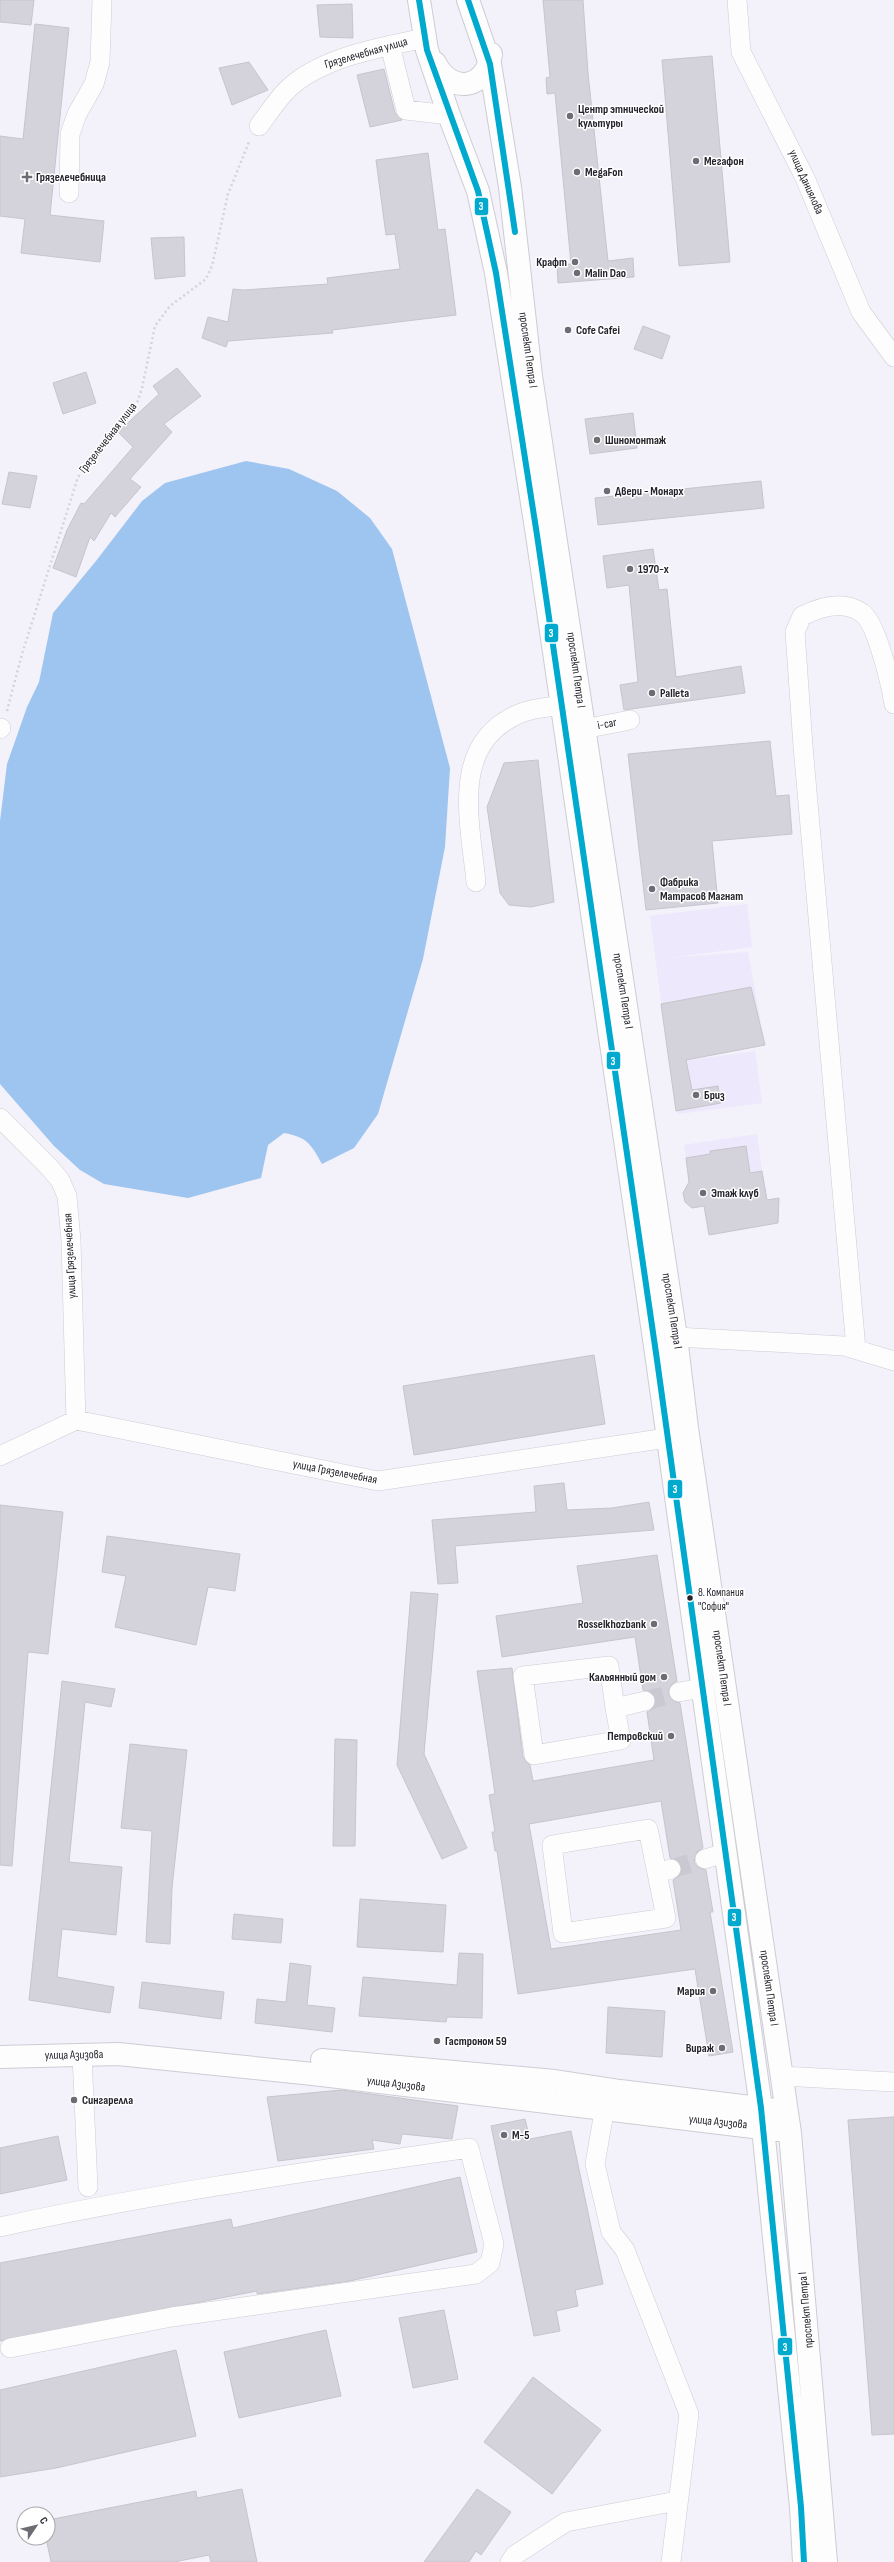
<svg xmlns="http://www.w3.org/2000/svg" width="894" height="2562" font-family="'Sofia Sans Condensed',sans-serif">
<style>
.built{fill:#ede8fc}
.water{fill:#9ec5ef}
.building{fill:#d4d2da;stroke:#c7c4cc;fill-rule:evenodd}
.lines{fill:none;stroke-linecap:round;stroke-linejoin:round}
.minor-tunnel{stroke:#cac8d1;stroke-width:19;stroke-dasharray:19 10;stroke-linecap:butt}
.minor-casing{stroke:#ceccd3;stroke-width:20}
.major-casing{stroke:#ceccd3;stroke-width:24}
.path{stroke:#d4d3d6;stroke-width:2.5;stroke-dasharray:2 3;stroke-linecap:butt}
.minor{stroke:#fdfdfe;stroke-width:19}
.major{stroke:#fdfdfe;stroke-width:22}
.bus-1-casing{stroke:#fff;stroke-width:9}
.bus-1{stroke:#00a9ce;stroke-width:6}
.poi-dot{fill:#6d6b73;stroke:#fff;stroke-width:1.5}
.bus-dot{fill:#25232b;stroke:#fff;stroke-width:1.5}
.labels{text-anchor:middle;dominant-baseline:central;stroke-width:3;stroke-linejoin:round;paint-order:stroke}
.bus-label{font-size:11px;fill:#25232b;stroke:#fff;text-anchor:start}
.street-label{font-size:12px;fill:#25232b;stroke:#fff}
.poi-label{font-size:12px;font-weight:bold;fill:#25232b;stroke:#fff;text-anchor:start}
.line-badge{stroke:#fff;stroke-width:1.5}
.badge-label{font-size:11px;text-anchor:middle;font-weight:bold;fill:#fff}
</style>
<rect width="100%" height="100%" fill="#f3f1fa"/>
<!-- built -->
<path class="built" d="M747,904L752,947L668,958L748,952L765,1045L683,1061L755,1051L762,1103L678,1114L669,1063L650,916Z
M757,1134L762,1171L689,1182L684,1145Z"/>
<!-- water -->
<path class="water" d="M246,461L289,469L337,491L370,518L392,549L450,768L445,847L423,959L378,1114L354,1148L322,1164C311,1144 307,1137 284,1133L268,1145L261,1178L188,1198L104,1184L80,1170L54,1146L0,1084V821L7,764L27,707L39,682L53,613L96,561L142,501L165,483Z"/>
<!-- building -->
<path class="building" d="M0,0H34L31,25L0,22Z
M543,0H583L588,73L608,261L633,258L634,277L558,283L557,265L571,264L555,93L547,94L546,78L550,77Z
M352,4L353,38L320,37L317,5Z
M35,24L69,28L50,215L104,221L100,262L21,253L25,219L0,216V136L23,139Z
M712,56L730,262L679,266L662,60Z
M249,62L268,90L232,105L219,68Z
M384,69L395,113L402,120L370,127L357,75Z
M428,153L438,230L445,229L456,315L332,330L333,333L228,341L226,347L202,338L208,317L228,322L233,289L244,290L328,284L327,278L400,269L395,234L386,235L376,160Z
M184,237L185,276L155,279L151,238Z
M643,326L670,336L662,359L634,349Z
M177,368L201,396L164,424L172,432L130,479L141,487L115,517L111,513L94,541L90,537L76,577L53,568L67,530L81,503L84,504L133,447L118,432L159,394L153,386Z
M86,372L96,403L63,414L53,383Z
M633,413L637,448L590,454L585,419Z
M9,472L37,476L30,508L2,504Z
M761,481L764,508L598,525L595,498Z
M653,549L659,590L667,589L676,677L741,666L745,693L624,710L620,685L638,682L629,585L607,588L603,556Z
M770,741L776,796L789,795L792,834L712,841L718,903L646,910L628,754Z
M538,760L554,902L531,907L509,905L500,893L487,807L504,763Z
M751,987L765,1045L686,1060L692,1090L718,1086L721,1103L676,1111L661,1004Z
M746,1146L750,1173L762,1171L767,1200L779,1198L778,1223L709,1235L704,1206L692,1208L685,1202L683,1193L689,1182L686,1158L710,1154V1151Z
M594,1355L605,1424L414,1455L403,1386Z
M564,1483L567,1510L612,1508L649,1502L654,1530L455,1546L458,1583L438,1584L432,1520L536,1512L534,1486Z
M0,1505L63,1512L48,1654L28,1652L12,1866L0,1865Z
M107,1536L240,1554L235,1591L208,1587L196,1645L115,1627L126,1576L102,1572Z
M657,1555L677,1681L672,1684L668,1693L671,1699L680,1703L703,1848L697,1852L694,1862L698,1867L706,1870L713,1912H710L733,2052L709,2056L695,1969L518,1994L497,1851H495L492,1832H495L489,1795L495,1794L477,1671L512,1668L523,1757L530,1765L533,1781L654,1760L647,1712L653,1709L656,1699L653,1693L643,1690L635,1637L502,1657L496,1616L583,1603L577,1566ZM661,1801L670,1858L678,1861L682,1866L679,1876L673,1880L681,1930L551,1949L529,1824Z
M411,1592L438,1594L424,1754L467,1848L442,1859L397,1765Z
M62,1681L115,1689L111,1707L85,1702L69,1862L122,1867L116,1935L62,1929L57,1977L114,1987L110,2013L29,2000Z
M335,1739L357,1740L355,1846H333Z
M130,1744L187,1750L172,1888L170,1944L146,1942L152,1831L121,1828Z
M360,1899L446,1905L443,1952L357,1947Z
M234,1914L283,1919L281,1943L232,1939Z
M459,1953L483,1954L482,2018L447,2017L446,2022L359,2016L363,1977L457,1985Z
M290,1963L311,1966L307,2005L335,2008L332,2032L255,2023L257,1999L286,2002Z
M142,1982L224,1992L221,2019L139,2008Z
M608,2007L665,2011L662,2057L606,2053Z
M341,2090L458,2106L452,2139L402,2134L400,2144L372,2140L374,2149L278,2161L267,2097Z
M894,2117V2434L872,2435L848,2120Z
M525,2119L530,2139L571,2131L603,2284L575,2290L578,2306L556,2311L560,2331L534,2336L491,2126Z
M58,2136L67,2180L0,2194V2148Z
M460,2177L477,2252L350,2281L257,2294V2291L0,2341V2263L231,2219L233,2228Z
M444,2310L458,2379L413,2388L399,2318Z
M326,2330L341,2396L239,2418L224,2352Z
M176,2350L196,2436L56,2468L0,2477V2390Z
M533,2377L601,2430L552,2494L484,2442Z
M242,2489L257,2562H211L209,2555L174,2562H51L46,2538L48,2520L196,2491L197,2498Z
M477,2489L511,2512L481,2555L476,2551L469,2562H424Z"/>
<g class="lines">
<!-- minor-tunnel -->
<path class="minor-tunnel" d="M645,1701L679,1692
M671,1869L705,1859"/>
<!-- minor casing -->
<g class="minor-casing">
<path id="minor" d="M737,0L741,52L805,178L861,312L894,357
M390,45L406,110L449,115
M259,126C268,114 278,98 289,88C322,57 382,47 425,38
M69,193L70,134L77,114L94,84L100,62L102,0
M0,729L1,728
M584,729L630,720
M476,882C470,821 449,742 521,713C533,708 550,707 563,705
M0,1118L49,1167L60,1180L67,1196L71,1241L76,1420
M676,1337L844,1346L894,1361
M856,1349L803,746L795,632L802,616C820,607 844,600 862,613C877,623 891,686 894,704
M0,1456L76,1420L378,1481L667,1438
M679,1692L703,1688
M615,1708L609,1666L523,1676L534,1755L621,1740L615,1708L645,1701
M705,1859L725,1853
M657,1873L648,1829L552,1845L563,1933L666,1918L657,1873L671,1869
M82,2055L88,2187
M781,2076L894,2082
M607,2095L595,2164L611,2232L625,2250L689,2414L671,2562
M0,2227C155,2193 312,2171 469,2148L494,2244L490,2263L476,2274L172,2317L10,2348
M510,2562L515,2555L566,2522L677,2501"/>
</g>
<!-- major casing -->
<g class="major-casing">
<path id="major" d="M419,0L427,50L449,115L478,191L496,273L537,535L657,1360L761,2108L801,2507L804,2562
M468,0L490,64L510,187L531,376L676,1337L687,1428L790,2133L826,2562
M435,63C451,95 487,89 491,54
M0,2057L118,2054L313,2074L778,2130
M322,2060L555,2081L620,2091L775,2110"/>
</g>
<!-- path -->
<path class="path" d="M7,711L22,654L78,477L137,403L142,388L155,326L170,306L206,279L212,266L228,194L249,142"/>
<!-- minor -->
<use href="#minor" class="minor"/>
<!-- major -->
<use href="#major" class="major"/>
<!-- bus-1 casing -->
<g class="bus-1-casing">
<path id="bus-1" d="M419,0L427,50L478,191L496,273L537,535L657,1360L761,2108L801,2507L804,2562
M468,0L490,64L515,232"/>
</g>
<!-- bus-1 -->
<use href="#bus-1" class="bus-1"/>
</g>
<!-- markers -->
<g class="poi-dot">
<circle cx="570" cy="116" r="4"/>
<circle cx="696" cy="161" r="4"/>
<circle cx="577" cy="172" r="4"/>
<path d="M25 171h4v4h4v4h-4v4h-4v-4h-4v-4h4z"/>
<circle cx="575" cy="262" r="4"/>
<circle cx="577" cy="273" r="4"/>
<circle cx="568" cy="330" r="4"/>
<circle cx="597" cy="440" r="4"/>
<circle cx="607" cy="491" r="4"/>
<circle cx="630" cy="569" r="4"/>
<circle cx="652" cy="693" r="4"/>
<circle cx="652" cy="889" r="4"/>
<circle cx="696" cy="1095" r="4"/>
<circle cx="703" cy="1193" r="4"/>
<circle cx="654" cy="1624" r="4"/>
<circle cx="664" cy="1677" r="4"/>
<circle cx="671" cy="1736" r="4"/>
<circle cx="713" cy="1991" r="4"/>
<circle cx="437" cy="2041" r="4"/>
<circle cx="722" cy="2048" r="4"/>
<circle cx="74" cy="2100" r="4"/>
<circle cx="504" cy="2135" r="4"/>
</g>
<circle class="bus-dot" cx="690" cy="1598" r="3.5"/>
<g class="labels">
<!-- bus labels -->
<g class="bus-label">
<text x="698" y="1592">8. Компания<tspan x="698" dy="14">"София"</tspan></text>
</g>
<!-- street labels -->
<g class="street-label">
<text transform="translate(366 53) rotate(-16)">Грязелечебная улица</text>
<text transform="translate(806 182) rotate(66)">улица Даниялова</text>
<text transform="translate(528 350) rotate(82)">проспект Петра I</text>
<text transform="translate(108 438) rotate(-52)">Грязелечебная улица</text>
<text transform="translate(576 670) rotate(82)">проспект Петра I</text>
<text transform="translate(607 724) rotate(-11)">i-car</text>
<text transform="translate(623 991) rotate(81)">проспект Петра I</text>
<text transform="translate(70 1256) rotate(-93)">улица Грязелечебная</text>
<text transform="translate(672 1311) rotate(81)">проспект Петра I</text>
<text transform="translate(335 1472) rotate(11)">улица Грязелечебная</text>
<text transform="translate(722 1668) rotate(82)">проспект Петра I</text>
<text transform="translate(769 1988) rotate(82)">проспект Петра I</text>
<text transform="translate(74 2055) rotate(-1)">улица Азизова</text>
<text transform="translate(396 2084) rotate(7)">улица Азизова</text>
<text transform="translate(718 2122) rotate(6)">улица Азизова</text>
<text transform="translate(806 2310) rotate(-95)">проспект Петра I</text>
</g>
<!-- poi labels -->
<g class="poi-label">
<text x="578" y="109">Центр этнической<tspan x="578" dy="14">культуры</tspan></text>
<text x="704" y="161">Мегафон</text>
<text x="585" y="172">MegaFon</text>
<text x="36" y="177">Грязелечебница</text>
<text x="567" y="262" text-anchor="end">Крафт</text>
<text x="585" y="273">Malin Dao</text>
<text x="576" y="330">Cofe Cafei</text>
<text x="605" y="440">Шиномонтаж</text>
<text x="615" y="491">Двери - Монарх</text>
<text x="638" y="569">1970-х</text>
<text x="660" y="693">Palleta</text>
<text x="660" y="882">Фабрика<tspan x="660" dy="14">Матрасов Магнат</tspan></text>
<text x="704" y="1095">Бриз</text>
<text x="711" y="1193">Этаж клуб</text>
<text x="646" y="1624" text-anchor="end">Rosselkhozbank</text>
<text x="656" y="1677" text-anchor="end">Кальянный дом</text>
<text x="663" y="1736" text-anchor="end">Петровский</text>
<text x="705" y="1991" text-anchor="end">Мария</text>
<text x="445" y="2041">Гастроном 59</text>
<text x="714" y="2048" text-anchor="end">Вираж</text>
<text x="82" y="2100">Сингарелла</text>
<text x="512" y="2135">М-5</text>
</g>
</g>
<g class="line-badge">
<rect x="474" y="197" width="15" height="19" rx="4" fill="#00a9ce"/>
<rect x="544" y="623" width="15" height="20" rx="4" fill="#00a9ce"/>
<rect x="606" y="1051" width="15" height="19" rx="4" fill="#00a9ce"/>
<rect x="667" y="1479" width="16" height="20" rx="4" fill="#00a9ce"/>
<rect x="727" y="1908" width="15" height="19" rx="4" fill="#00a9ce"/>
<rect x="777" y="2337" width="16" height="19" rx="4" fill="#00a9ce"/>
</g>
<g class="badge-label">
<text x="481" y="210">3</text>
<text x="551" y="637">3</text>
<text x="613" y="1065">3</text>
<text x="675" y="1493">3</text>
<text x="734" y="1921">3</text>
<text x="785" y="2351">3</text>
</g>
<!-- north arrow -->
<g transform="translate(36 2526) rotate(55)"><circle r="19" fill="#ffffff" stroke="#a8a7aa"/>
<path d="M0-3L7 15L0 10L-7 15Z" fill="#6d6b73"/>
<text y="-6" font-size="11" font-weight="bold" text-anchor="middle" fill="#25232b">С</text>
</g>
</svg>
